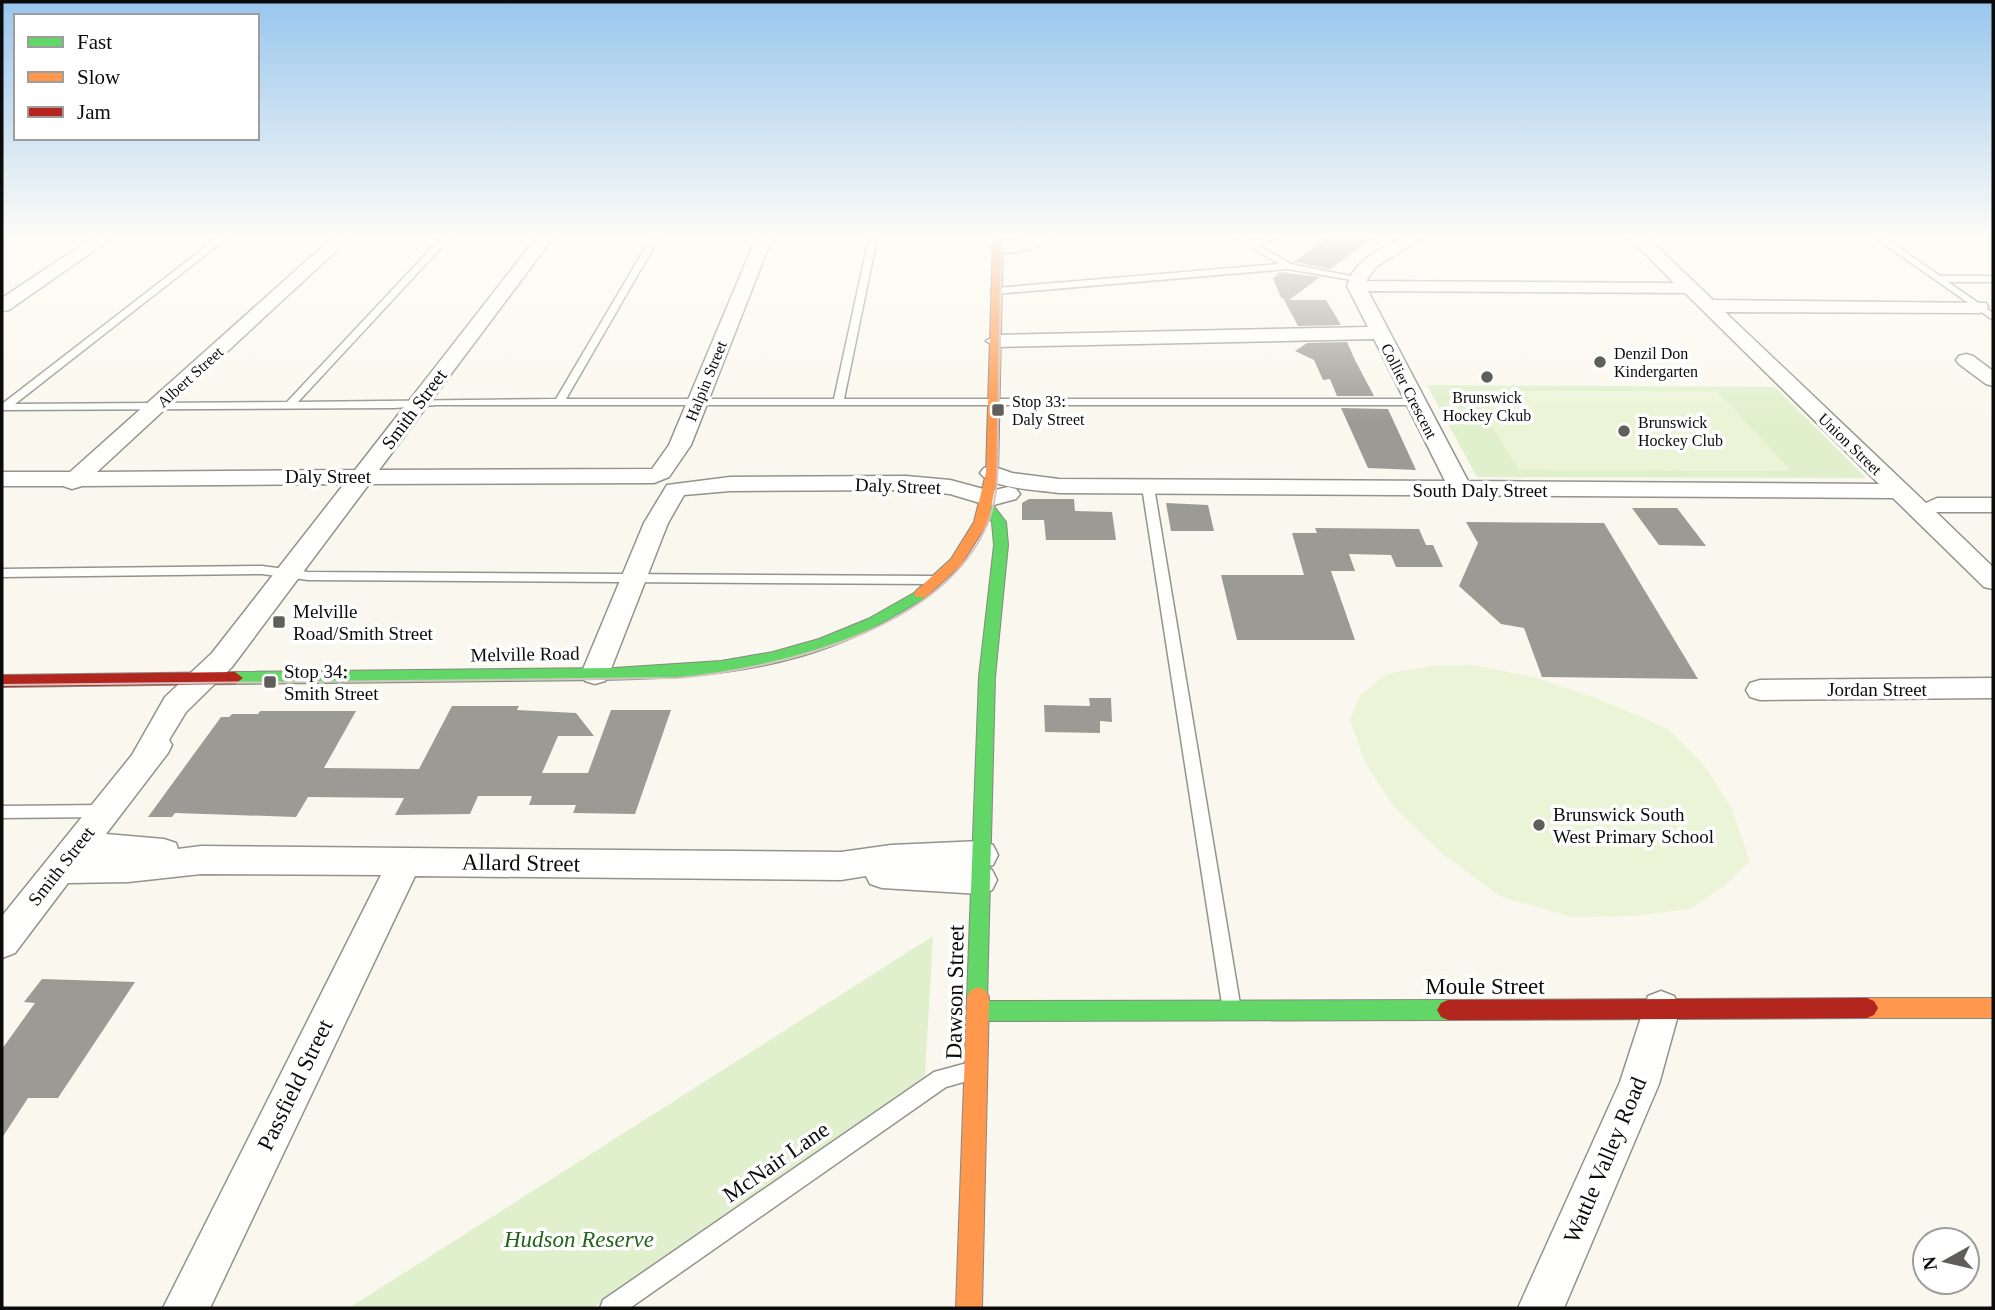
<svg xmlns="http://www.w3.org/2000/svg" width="1995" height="1310" font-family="Georgia,serif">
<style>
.green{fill:#e0f0cc}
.pitch{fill:#ebf4d6}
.building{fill:#9c9a94}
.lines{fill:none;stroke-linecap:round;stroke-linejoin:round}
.lane-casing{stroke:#93928d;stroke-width:3}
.street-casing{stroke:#93928d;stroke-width:3}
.fast-casing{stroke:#898884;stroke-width:2}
.slow-casing{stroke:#898884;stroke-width:2}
.jam-casing{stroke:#898884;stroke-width:2}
.lane{fill:#fefefc;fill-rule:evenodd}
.street{fill:#fefefc;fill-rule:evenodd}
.fast{fill:#63d668;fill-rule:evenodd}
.slow{fill:#ff974d;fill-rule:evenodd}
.jam{fill:#b3261e;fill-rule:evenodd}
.tram{stroke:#d7c4c2;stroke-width:2}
.poi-dot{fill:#5f5e5a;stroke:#fff;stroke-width:2.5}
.labels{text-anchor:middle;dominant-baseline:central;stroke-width:7;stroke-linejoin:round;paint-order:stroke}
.far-poi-label{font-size:16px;fill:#0b0b0b;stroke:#fff;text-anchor:start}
.far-street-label{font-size:16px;fill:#0b0b0b;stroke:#fff}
.street-label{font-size:19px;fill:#0b0b0b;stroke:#fff}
.poi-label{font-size:19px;fill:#0b0b0b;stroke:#fff;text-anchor:start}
.near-street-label{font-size:23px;fill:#0b0b0b;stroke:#fff}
.near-park-label{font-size:23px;font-style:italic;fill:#236419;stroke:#fff}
</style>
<rect width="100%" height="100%" fill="#faf8ee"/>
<!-- green -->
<path class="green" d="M1427,385L1775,387L1866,478L1477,477Z
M933,936L925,1076L593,1308H349Z"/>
<!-- pitch -->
<path class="pitch" d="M1470,391H1717L1791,471L1519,470Z
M1472,665L1533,677L1596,698L1667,728L1704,765L1731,807L1750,861L1724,886L1689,909L1635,916L1571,917L1500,896L1444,855L1393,806L1365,762L1350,720L1360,695L1387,674L1430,666Z"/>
<!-- building -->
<path class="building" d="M1327,238H1373L1330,269L1294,262Z
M1280,272L1320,277L1289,300H1326L1341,325L1298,326L1283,298H1281L1273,278Z
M1347,342L1355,360L1374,396H1337L1330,379L1323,380L1314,360L1295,351L1307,343Z
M1341,408L1388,409L1416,470L1368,468Z
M1029,499H1074L1075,511L1112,512L1116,540H1046L1044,520H1022V503Z
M1166,503L1208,505L1214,531H1171Z
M1632,508H1677L1706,546L1659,545Z
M1466,522L1604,523L1698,679L1542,677L1524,628L1501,624L1459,586L1478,543Z
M1315,528L1419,529L1426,545H1433L1443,567H1396L1391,555L1349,554L1355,571H1331L1355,640H1237L1221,575H1304L1292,533H1317Z
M1089,698H1111L1112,722L1100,721V733L1045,732L1044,705L1090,706Z
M452,706H519L517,710L576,713L594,736H558L542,773H588L611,710H671L635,814L573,813L576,805H529L532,796H478L470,814L395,815L404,798L308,797L296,817L175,813L172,817H148L221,717H229L232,714H258L260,711H356L324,768L419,769Z
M42,979L135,982L58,1098H28L2,1138V1049L35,1003L24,1002Z"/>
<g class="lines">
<!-- lane casing -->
<g class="lane-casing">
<path id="lane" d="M217,238H227L15,404L287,402L441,238H450L298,402L556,399L651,238H659L566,399H834L869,238H877L844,399H1416L1421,402L1416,405H437L394,408L2,410V404Z
M1237,238H1247L1252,242L1262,238H1275L1258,245L1291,264L1361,278L1357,281L1288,269L996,294L991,291L996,288L1279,264Z
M1875,238H1885L1940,276H1993V282H1948L1993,313V320Z
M1148,483L1154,487L1240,1004L1238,1010L1231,1013L1224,1010L1222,1004L1142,487Z
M262,566L308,572L934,576L940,580L934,584L308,580L262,574L2,577V569Z
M105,805L111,807L113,811L111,815L105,817L2,818V806Z
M967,1063L974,1065L977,1072L974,1079L946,1087L630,1308H600L603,1300L934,1072Z"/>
</g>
<!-- street casing -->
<g class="street-casing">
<path id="street" d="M92,238H112L9,310L2,311V298Z
M332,238H350L97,472L355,470L536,238H553L379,470L652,469L669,445L756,238H772L691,445L669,477L654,483L369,484L232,667L186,712L169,740L172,745L168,753L106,834L164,839L176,843L178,849L201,846L841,852L891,845L981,841L993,845L998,855L993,865L985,867L992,870L997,880L992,890L980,894L882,888L870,884L866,876L841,880L415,876L210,1308H163L381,875L201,874L128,882L68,883L15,953L2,958V916L132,755L165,697L212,653L344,484L82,486L72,489L63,486H2V472H70Z
M1026,238H1052C1040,249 1002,259 990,247L998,242Z
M1401,238H1422L1376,267L1366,281L1674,283L1630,238H1648L1713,300L1986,303L1988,307L1986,311L1979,313L1725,312L1926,503L1937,498H1993V512H1936L1993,567V589L1984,587L1893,498L1059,493C1040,490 991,489 980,473L984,468L992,466L1012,473L1059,479L1445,481L1374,339L996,347L986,341L996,335L1368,327L1347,286C1354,260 1379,250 1401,238ZM1368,291L1685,293L1879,484L1468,481Z
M1966,354L1973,356L1993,371V386L1986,384L1959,364L1956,360L1959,356Z
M906,476L950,480L991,491L1008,487L1016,489L1020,494L1016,499L990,506L950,494L906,490L730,491L684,495L668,523L609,674L605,681L595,684L585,681L581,674L644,523L667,485L730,477Z
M1993,678V698L1760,700L1750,697L1746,690L1750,683L1760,680Z
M1661,991L1674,996L1680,1008L1659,1084L1564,1308H1518L1620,1082L1648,996Z"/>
</g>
<!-- fast casing -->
<g class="fast-casing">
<path id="fast" d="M988,504L993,505L1006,522L1008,545L995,677L987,1001L1448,1000L1455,1003L1459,1010L1455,1017L1448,1020L977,1021L969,1018L966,1011L971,1004L967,997L979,677L994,545L992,522L981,508Z
M921,589L926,591L928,594L926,597C895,616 866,633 832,646C730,685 613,679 506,681C416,682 325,683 235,684L227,678L235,672L614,668L721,661L773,652L819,639L868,619Z"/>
</g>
<!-- slow casing -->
<g class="slow-casing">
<path id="slow" d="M993,238H1003L998,473L988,522L961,565L926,597H916L914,594L916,591L951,559L974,522L986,473Z
M978,987L985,990L989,997L982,1308H956L967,997L971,990Z
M1867,998H1993V1018H1867L1860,1015L1856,1008L1860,1001Z"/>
</g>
<!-- jam casing -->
<g class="jam-casing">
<path id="jam" d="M235,672L243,678L235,684L2,687V675Z
M1867,998L1874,1001L1878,1008L1874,1015L1867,1018L1448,1020L1441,1017L1437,1010L1441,1003L1448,1000Z"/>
</g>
<!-- lane -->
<use href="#lane" class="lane"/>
<!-- street -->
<use href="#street" class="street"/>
<!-- fast -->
<use href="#fast" class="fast"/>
<!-- slow -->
<use href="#slow" class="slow"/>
<!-- jam -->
<use href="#jam" class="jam"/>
<!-- tram -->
<path class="tram" d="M2,685L677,678C782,668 953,628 991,514C1000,486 997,453 998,424C1000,362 1000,300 1002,238"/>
</g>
<!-- sky -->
<linearGradient id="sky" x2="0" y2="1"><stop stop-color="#99c6ee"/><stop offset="0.56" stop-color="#fdfcf7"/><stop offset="1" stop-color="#fdfcf7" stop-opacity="0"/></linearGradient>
<rect width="1995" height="422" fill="url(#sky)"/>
<!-- markers -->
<g class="poi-dot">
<circle cx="1600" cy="362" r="7"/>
<circle cx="1487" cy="377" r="7"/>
<rect x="991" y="403" width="14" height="14" rx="3.5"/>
<circle cx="1624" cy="431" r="7"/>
<rect x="272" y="615" width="14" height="14" rx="3.5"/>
<rect x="263" y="675" width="14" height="14" rx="3.5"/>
<circle cx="1539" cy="825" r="7"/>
</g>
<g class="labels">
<!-- far-poi labels -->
<g class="far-poi-label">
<text x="1614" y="353">Denzil Don<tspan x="1614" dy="18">Kindergarten</tspan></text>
<text x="1487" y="397" text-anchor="middle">Brunswick<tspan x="1487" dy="18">Hockey Ckub</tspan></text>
<text x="1012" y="401">Stop 33:<tspan x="1012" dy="18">Daly Street</tspan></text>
<text x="1638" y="422">Brunswick<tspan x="1638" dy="18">Hockey Club</tspan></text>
</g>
<!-- far-street labels -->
<g class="far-street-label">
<text transform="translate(190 377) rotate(-42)">Albert Street</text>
<text transform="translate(706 381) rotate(-68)">Halpin Street</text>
<text transform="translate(1409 391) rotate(63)">Collier Crescent</text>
<text transform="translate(1850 444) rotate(44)">Union Street</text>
</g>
<!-- street labels -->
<g class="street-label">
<text transform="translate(414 409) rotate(-53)">Smith Street</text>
<text x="328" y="476">Daly Street</text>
<text transform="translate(898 486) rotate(2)">Daly Street</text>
<text x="1480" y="490">South Daly Street</text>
<text transform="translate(525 654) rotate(-1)">Melville Road</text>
<text x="1877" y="689">Jordan Street</text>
<text transform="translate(61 866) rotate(-52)">Smith Street</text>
</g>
<!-- poi labels -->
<g class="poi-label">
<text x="293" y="611">Melville<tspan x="293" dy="22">Road/Smith Street</tspan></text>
<text x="284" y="671">Stop 34:<tspan x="284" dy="22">Smith Street</tspan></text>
<text x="1553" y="814">Brunswick South<tspan x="1553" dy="22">West Primary School</tspan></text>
</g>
<!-- near-street labels -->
<g class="near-street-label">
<text transform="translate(521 863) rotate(1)">Allard Street</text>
<text x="1485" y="986">Moule Street</text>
<text transform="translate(955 992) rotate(-89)">Dawson Street</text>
<text transform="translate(295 1085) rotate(-64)">Passfield Street</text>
<text transform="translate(1605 1160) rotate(-67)">Wattle Valley Road</text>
<text transform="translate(776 1162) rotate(-35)">McNair Lane</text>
</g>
<!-- near-park labels -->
<g class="near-park-label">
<text x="579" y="1239">Hudson Reserve</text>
</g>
</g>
<!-- border -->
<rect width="1995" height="1310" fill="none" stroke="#0b0b0b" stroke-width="7"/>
<!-- legend -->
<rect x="14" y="14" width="245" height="126" fill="#ffffff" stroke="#9d9d9d" stroke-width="2"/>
<rect x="28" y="37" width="35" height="10" fill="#63d668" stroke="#9d9d9d" stroke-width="2"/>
<text x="77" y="49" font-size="21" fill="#0b0b0b">Fast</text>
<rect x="28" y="72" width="35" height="10" fill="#ff974d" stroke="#9d9d9d" stroke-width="2"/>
<text x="77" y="84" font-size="21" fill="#0b0b0b">Slow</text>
<rect x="28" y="107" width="35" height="10" fill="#b3261e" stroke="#9d9d9d" stroke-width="2"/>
<text x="77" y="119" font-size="21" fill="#0b0b0b">Jam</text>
<!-- north arrow -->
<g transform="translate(1946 1261) rotate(262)"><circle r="33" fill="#ffffff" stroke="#9d9d9d" stroke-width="2"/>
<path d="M0-5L12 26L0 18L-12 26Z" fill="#5f5e5a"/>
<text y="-10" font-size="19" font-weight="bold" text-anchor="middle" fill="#0b0b0b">N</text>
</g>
</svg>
